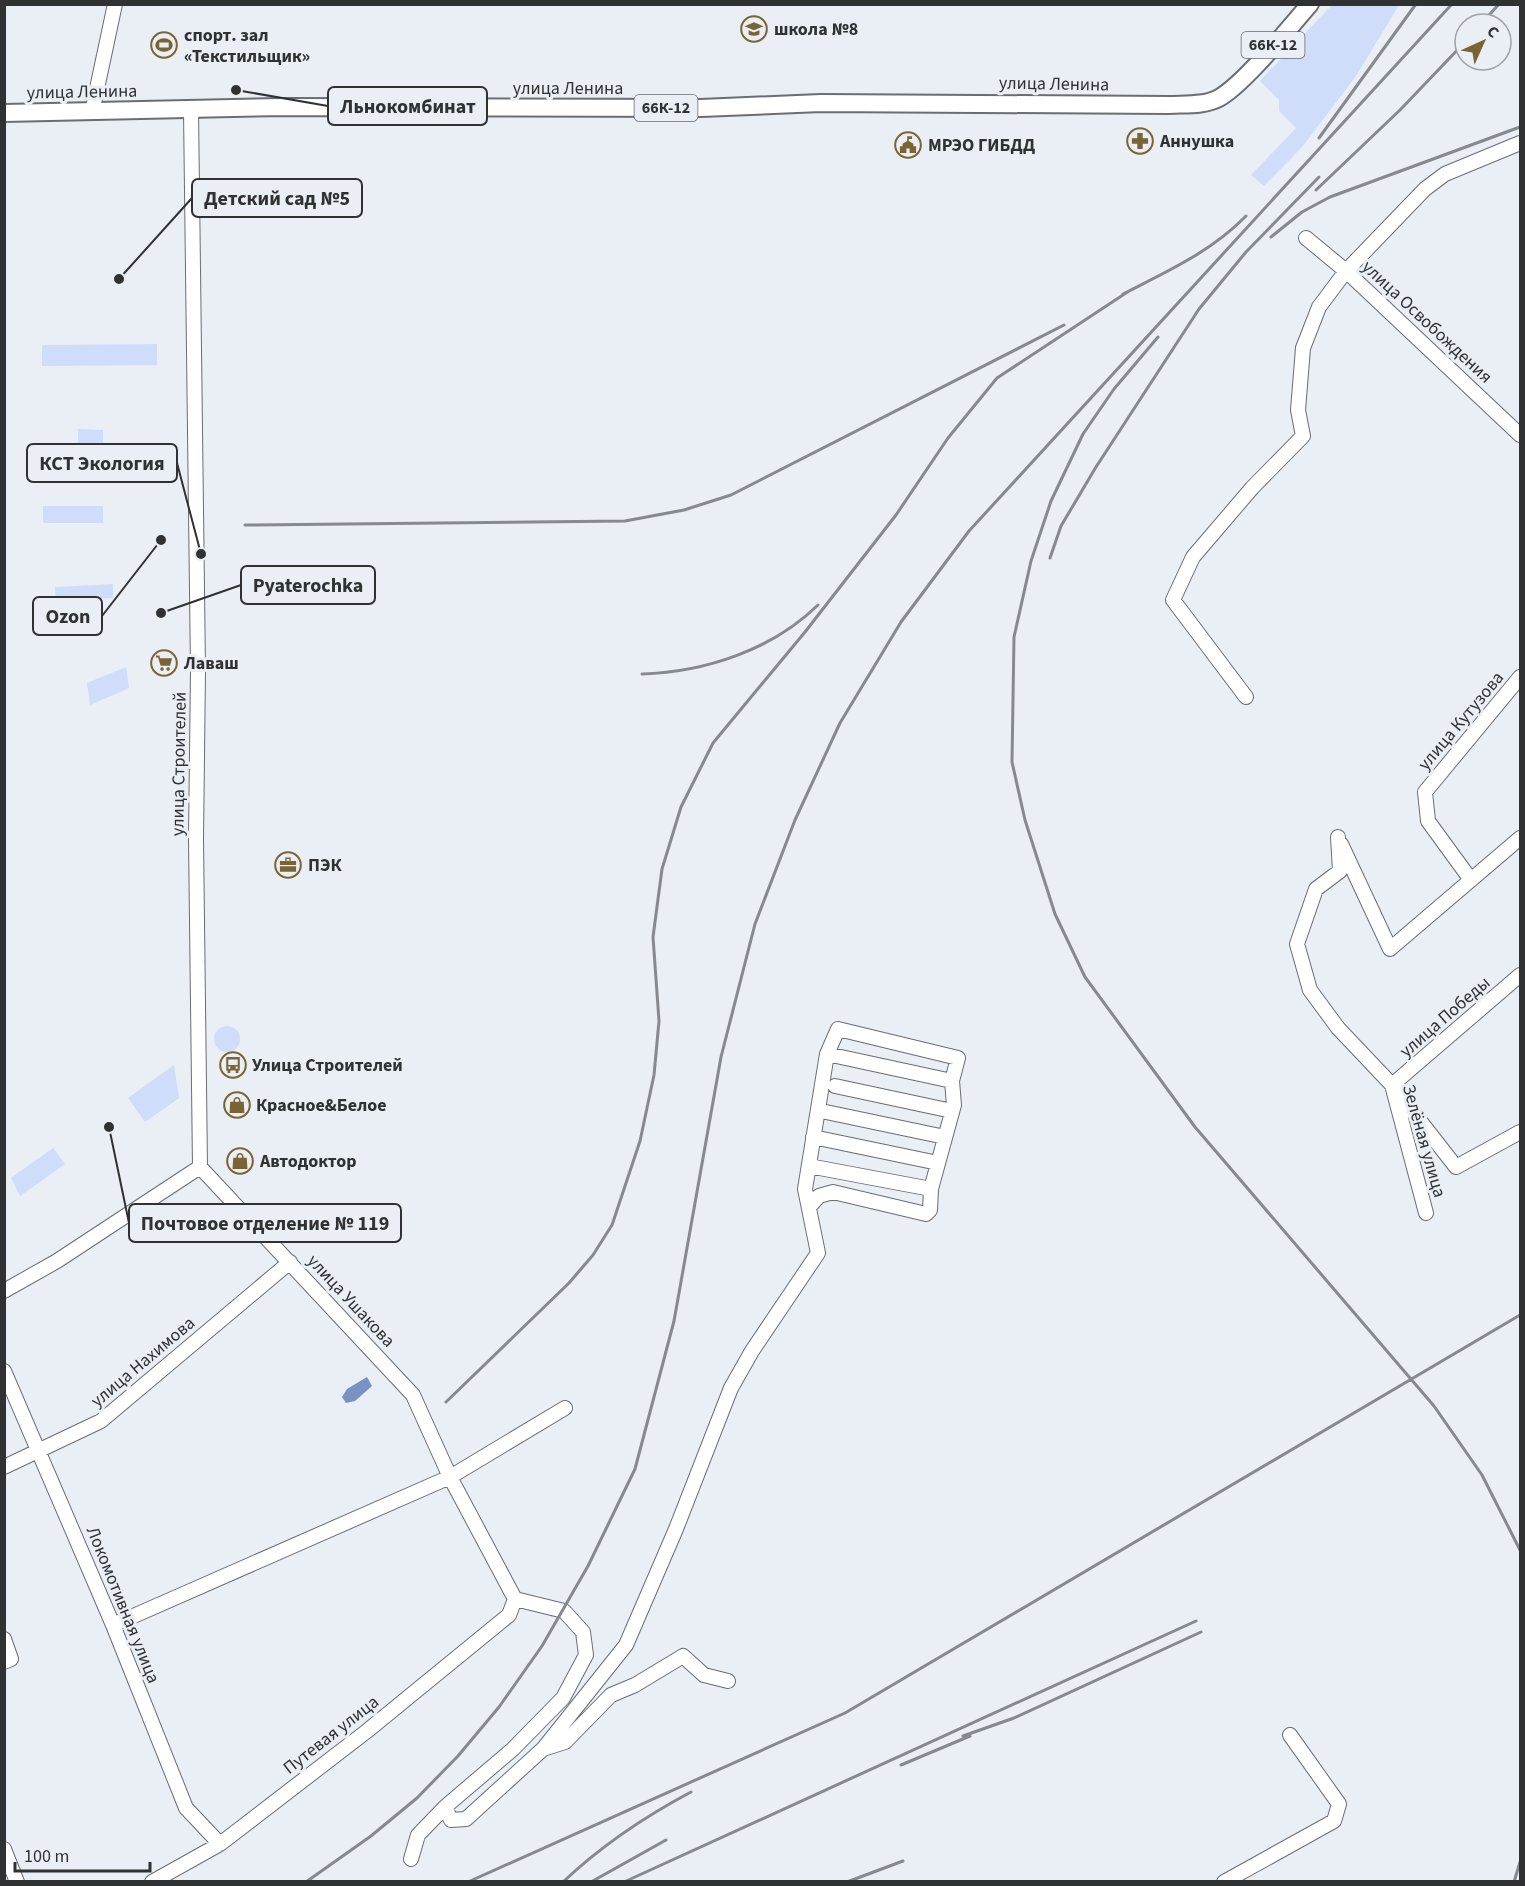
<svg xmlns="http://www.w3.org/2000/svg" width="1525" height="1886" font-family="'Source Sans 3',sans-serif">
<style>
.green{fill:#cfddfb}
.water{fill:#7a91c4}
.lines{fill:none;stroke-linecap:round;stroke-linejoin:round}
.minor-casing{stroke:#6a6d73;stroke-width:16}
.major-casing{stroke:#6a6d73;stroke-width:20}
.minor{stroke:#fff;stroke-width:14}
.major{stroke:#fff;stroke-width:16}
.rail{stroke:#86898d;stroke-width:3}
.labels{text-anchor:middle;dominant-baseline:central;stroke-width:6;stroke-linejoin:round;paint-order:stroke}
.shield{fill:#eaeef5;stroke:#676a6d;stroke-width:1.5}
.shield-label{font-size:16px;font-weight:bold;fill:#2f3133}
.poi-label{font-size:18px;font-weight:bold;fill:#2f3133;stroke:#eaeef5;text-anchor:start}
.street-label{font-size:18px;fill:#2f3133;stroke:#eaeef5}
.leader{fill:none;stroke:#2f3133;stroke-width:2}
.callout-dot{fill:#2f3133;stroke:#eaeef5;stroke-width:2}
.callout{fill:#eaeef5;stroke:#2f3133;stroke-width:2}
.callout-label{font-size:20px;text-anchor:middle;font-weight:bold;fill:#2f3133}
</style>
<rect width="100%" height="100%" fill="#eaeef5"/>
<!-- green -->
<path class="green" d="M1332,5H1399L1356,76L1303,146L1264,186L1251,175L1296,128L1279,111V100L1260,81Z
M157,344V365L42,366V345Z
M78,429L103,430V450L78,449Z
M43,506H103V523H43Z
M113,584V598L56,601L55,587Z
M126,667L129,688L90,705L87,683Z
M214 1039a13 13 0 1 1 26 0a13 13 0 1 1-26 0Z
M174,1065L179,1098L145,1122L128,1098Z
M53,1148L65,1164L20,1196L11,1178Z"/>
<!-- water -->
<path class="water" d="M367,1377L372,1386L355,1401L346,1403L342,1397L347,1389Z"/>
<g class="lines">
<!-- minor casing -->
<g class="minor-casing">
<path id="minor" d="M191,110L198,670L196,839L200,1167
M92,112L115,4
M1306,238L1346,271L1520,435
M1246,697L1173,600L1193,557L1252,488L1303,436L1298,410L1303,348L1319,307L1346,271L1425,189L1445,174L1520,143
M1338,837L1340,871L1316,889L1297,944L1310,990L1338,1028L1392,1085L1426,1213
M1341,844L1390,949L1520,838
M1471,880L1428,821L1425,792L1520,677
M1520,975L1392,1085L1456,1167L1520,1132
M827,1054L952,1081
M835,1086L952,1111
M826,1112L945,1137
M813,1137L938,1163
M200,1167L413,1395L450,1477L515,1599
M809,1207L819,1196L833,1192L926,1214L930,1210L931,1189
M4,1291L57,1261L200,1167
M4,1371L113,1625L186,1808L220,1844
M4,1467L101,1421L290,1262
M515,1599L564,1611L583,1632L586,1655L563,1698L513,1749L445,1807L451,1820L466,1819L543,1749L626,1645L676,1529L731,1388L752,1351L818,1253L805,1189L827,1054L838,1029L958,1058L952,1081L954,1105L931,1189L809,1166
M113,1625L450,1477L565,1408
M4,1639L11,1659L4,1662
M543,1749L565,1742L611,1695L635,1685L683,1656L704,1675L728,1681
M4,1849L17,1882
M411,1859L418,1835L445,1807
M152,1882L220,1844L367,1731L509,1615L515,1599
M1224,1882L1334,1821L1339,1804L1290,1735"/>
</g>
<!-- major casing -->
<g class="major-casing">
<path id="major" d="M4,113L282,107L701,108L821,103L1169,105C1185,104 1204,106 1219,98C1244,84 1289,28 1310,4"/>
</g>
<!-- minor -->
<use href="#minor" class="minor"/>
<!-- major -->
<use href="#major" class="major"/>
<!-- rail -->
<path class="rail" d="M1481,24L1499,4
M1319,138L1416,4
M1316,190L1400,110L1465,42
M1271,237L1302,212L1330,197L1520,127
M1123,294C1166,272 1211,252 1246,216
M1158,337L1114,389L1083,434L1051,501L1031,561L1014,637L1012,762L1025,820L1055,914L1085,977L1195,1127L1434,1406L1482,1475L1520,1550
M245,525L625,521L684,510L731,495L1064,325
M1050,558L1061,526L1096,467L1199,309L1246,252L1319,177
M642,674C705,672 772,650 818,605
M446,1402L569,1283L593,1255L612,1225L640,1141L654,1075L659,1021L653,937L662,869L681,807L713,743L805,632L896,515L948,438L997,378L1129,291
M963,1736L1014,1718L1201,1632
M901,1765L970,1736
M306,1882L371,1836L417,1798L458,1756L499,1707L542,1646L588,1566L635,1469L674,1321L721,1057L755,924L795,820L840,723L901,622L969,531L1452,4
M468,1882L845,1713L1520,1315
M563,1882C601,1846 644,1817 691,1792
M591,1882L666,1840
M624,1882L1196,1621
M847,1882L903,1861
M1514,1882L1520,1862"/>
</g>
<!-- icons -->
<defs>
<g id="school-ring" transform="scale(1.35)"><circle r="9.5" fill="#eaeef5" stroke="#7a6434" stroke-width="1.5"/><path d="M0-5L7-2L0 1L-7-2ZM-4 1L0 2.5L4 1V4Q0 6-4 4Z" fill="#7a6434"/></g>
<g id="stadium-ring" transform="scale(1.35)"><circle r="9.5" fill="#eaeef5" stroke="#7a6434" stroke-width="1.5"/><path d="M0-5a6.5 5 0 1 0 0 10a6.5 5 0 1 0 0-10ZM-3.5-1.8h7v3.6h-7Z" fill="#7a6434"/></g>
<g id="pharmacy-ring" transform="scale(1.35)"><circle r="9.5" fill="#eaeef5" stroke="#7a6434" stroke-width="1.5"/><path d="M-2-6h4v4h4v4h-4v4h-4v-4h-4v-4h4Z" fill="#7a6434"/></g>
<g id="civic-ring" transform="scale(1.35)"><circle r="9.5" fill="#eaeef5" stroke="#7a6434" stroke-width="1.5"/><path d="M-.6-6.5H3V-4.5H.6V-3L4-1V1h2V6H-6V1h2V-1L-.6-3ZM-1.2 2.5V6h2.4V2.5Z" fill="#7a6434"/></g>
<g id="supermarket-ring" transform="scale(1.35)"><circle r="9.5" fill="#eaeef5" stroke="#7a6434" stroke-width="1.5"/><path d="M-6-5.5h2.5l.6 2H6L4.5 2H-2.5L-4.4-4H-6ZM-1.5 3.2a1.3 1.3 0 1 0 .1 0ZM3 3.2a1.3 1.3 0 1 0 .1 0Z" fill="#7a6434"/></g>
<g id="office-ring" transform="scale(1.35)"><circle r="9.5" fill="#eaeef5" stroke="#7a6434" stroke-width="1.5"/><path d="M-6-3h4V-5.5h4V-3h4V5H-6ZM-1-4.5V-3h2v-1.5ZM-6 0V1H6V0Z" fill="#7a6434"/></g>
<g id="bus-ring" transform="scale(1.35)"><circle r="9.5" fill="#eaeef5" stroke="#7a6434" stroke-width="1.5"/><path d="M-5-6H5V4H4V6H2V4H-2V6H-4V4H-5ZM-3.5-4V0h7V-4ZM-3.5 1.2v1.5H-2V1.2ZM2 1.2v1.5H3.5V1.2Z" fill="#7a6434"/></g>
<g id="shop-ring" transform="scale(1.35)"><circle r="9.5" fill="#eaeef5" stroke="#7a6434" stroke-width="1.5"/><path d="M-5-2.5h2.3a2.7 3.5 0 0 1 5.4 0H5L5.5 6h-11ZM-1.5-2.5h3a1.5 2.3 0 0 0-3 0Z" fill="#7a6434"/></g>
</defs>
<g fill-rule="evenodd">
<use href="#school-ring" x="754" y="29"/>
<use href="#stadium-ring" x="164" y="45"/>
<use href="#pharmacy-ring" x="1140" y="141"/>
<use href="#civic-ring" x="908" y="145"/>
<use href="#supermarket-ring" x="164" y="663"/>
<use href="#office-ring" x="288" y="865"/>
<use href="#bus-ring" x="233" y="1065"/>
<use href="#shop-ring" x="237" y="1105"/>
<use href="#shop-ring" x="240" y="1161"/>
</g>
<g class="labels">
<!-- shield labels -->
<g class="shield">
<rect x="1241.5" y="32" width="63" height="26" rx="4.5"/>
<rect x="634.5" y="95" width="63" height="26" rx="4.5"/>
</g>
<g class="shield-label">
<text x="1273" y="45">66К-12</text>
<text x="666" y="108">66К-12</text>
</g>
<!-- poi labels -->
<g class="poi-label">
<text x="774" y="29">школа №8</text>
<text x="184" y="35">спорт. зал<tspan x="184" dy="21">«Текстильщик»</tspan></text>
<text x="1160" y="141">Аннушка</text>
<text x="928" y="145">МРЭО ГИБДД</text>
<text x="184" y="663">Лаваш</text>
<text x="308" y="865">ПЭК</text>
<text x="252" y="1065">Улица Строителей</text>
<text x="256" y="1105">Красное&amp;Белое</text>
<text x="260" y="1161">Автодоктор</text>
</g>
<!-- street labels -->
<g class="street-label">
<text transform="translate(1054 84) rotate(1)">улица Ленина</text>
<text x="568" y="88">улица Ленина</text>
<text transform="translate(82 92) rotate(-1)">улица Ленина</text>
<text transform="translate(1427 322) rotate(43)">улица Освобождения</text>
<text transform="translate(1461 721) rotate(-50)">улица Кутузова</text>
<text transform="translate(179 764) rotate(-89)">улица Строителей</text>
<text transform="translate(1445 1017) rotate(-41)">улица Победы</text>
<text transform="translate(1424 1141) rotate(74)">Зелёная улица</text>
<text transform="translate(351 1301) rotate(47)">улица Ушакова</text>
<text transform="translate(143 1362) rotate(-40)">улица Нахимова</text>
<text transform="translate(123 1605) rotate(68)">Локомотивная улица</text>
<text transform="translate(331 1735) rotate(-38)">Путевая улица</text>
</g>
</g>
<!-- callouts -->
<path class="leader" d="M236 90L328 106M119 279L192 198M201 554L177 463M161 613L241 585M161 540L102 616M109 1127L129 1223"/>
<g class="callout-dot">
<circle cx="236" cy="90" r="6"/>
<circle cx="119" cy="279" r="6"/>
<circle cx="201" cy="554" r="6"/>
<circle cx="161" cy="613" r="6"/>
<circle cx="161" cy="540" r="6"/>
<circle cx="109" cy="1127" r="6"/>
</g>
<g class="callout">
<rect x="328" y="87" width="159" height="38" rx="6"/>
<rect x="192" y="179" width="170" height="38" rx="6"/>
<rect x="27" y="444" width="150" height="38" rx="6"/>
<rect x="241" y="566" width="134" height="38" rx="6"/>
<rect x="33" y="597" width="69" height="38" rx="6"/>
<rect x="129" y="1204" width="272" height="38" rx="6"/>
</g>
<g class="callout-label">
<text x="408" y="113">Льнокомбинат</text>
<text x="277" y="205">Детский сад №5</text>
<text x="102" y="470">КСТ Экология</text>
<text x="308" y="592">Pyaterochka</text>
<text x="68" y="623">Ozon</text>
<text x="265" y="1230">Почтовое отделение № 119</text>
</g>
<!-- border -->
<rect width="1525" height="1886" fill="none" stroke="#2f3133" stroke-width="12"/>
<!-- north arrow -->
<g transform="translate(1483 42) rotate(45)"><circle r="28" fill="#eaeef5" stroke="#9fa2a7" stroke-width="1.5"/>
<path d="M0-4.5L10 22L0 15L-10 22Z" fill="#7a6434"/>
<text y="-9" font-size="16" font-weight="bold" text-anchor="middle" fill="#2f3133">С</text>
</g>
<!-- scale -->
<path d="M15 1862v9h135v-9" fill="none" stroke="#2f3133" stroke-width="3"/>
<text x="24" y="1862" font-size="18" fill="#2f3133" stroke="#eaeef5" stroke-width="4.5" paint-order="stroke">100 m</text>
</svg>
